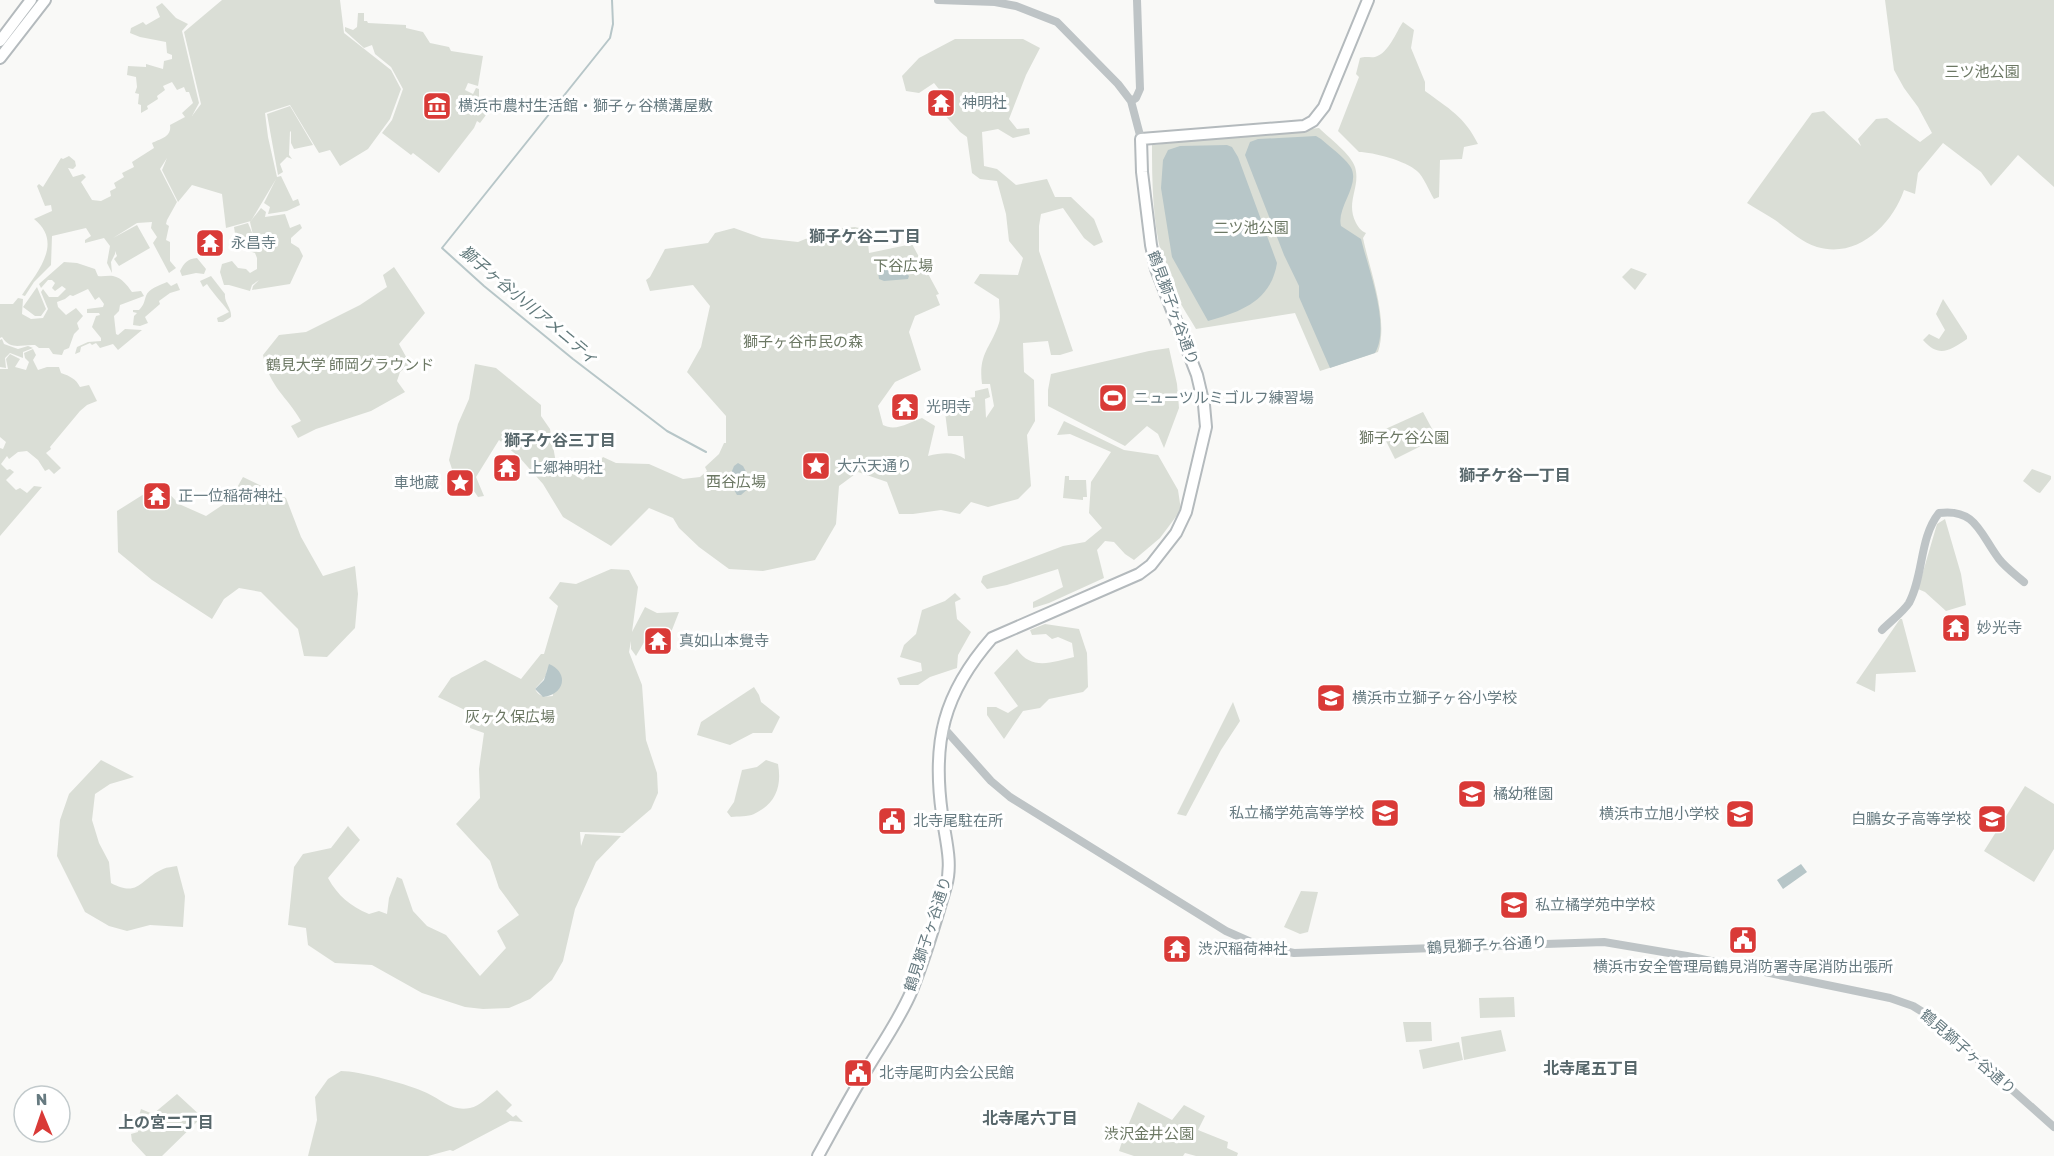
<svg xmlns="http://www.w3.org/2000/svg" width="2054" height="1156" font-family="Rubik,'Noto Sans JP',sans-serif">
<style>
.green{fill:#daded6;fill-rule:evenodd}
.water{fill:#b7c6c8}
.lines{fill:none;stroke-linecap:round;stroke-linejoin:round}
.stream{stroke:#b7c6c8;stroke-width:2}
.major-casing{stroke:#b4babd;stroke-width:14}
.minor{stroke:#bec4c6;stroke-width:8}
.major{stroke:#fff;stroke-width:10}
.labels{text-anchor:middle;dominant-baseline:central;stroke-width:6;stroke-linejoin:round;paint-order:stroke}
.park-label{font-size:15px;fill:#6c7864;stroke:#fff}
.poi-label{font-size:15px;fill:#667a80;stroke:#fff;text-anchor:start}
.street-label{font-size:15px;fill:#667a80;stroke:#fff}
.neighbourhood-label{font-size:16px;font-weight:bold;fill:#57676b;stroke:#fff}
.water-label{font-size:16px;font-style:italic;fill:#60787a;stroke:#fff}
</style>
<rect width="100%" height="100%" fill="#f9f9f7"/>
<!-- green -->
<path class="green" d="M222,0H340L344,33L391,70L401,89L390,119L368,149L340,166L330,150L319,153L290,105L265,113L268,137L277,177L281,176L293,201L298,199L300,205L287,211L268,214L270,207L264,203L276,179L251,221L226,228L222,194L192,185L178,202L162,170L167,158L160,169L177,202L167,220L166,224L169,226L166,240L170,242V261L176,268L169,273L153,243L157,237L151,228L152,222L137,223L113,238L137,225L150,248L119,266L114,259L117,256L115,251V254L111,262L112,273L107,263L110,246L104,238L85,243V240L91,236L86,228L52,236L51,265L34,282L25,296L22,295C37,272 64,243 34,219L52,211L51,205L45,206L37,186L39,184L43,187L61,158L63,159L69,156L75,161L76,166L73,169L68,168L73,177L83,174L86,177L81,182L92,200L101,201L111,196L110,191L116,188L114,183L124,177L122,173L134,167L132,162L154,148L152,143C160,139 172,137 170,125L185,117L182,113L193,103L189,92H186L184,87L177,90L172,82L163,86L165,90L157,96L158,99L147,106L148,109L141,113V105L138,104L139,94L135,93L137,87L136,77L127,75L128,66L146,67V64L163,69L164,61L172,59V55L167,53L166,42L140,37L130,33L131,28L143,22L146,25L160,17L156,7L162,3L176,18L188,24L182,31L199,103L192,116L201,104L184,32Z
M1885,0H2054V187L2018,155L1991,186L1981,172L1943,143L1918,173L1915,194L1904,190C1892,225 1857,259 1817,247C1801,242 1788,229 1775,220C1766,214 1756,209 1747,203L1812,113L1824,111L1861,146L1858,139L1876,119L1887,118L1920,142L1932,133L1918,107L1904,88L1894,70Z
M358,13H364V21H367L368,23L406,25V28L423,32L430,43L449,47L451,51L483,56L478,86L468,83L465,90L473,94L476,88L479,89V102L486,115L480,123L477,121L474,128L439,173L413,153L411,155L382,133L392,120L403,89L391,67L375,54L372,45L364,48L345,31V27L353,30L357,27Z
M1403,22L1414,30L1411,48L1425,82V91C1448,108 1465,117 1478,144L1464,147L1462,159L1440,160L1439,197L1434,199C1429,191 1424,177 1417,171C1406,161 1373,152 1359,152L1338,131L1359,77L1356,74L1360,58C1366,56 1370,58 1375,57C1389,53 1396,32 1403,22Z
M955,39H1023L1040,48L1026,75L1009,119L1017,129L1029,128L1030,134L1013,138L998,129L982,132L984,166L997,169L1016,185L1047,179L1055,197H1071L1094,219L1103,242L1094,246L1084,238L1063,208L1041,214L1039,226V251L1073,351L1060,355H1051L1048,341L1023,343L1024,372L1034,380L1035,421L1027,435L1031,486L1018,499L988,507L971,502L960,514L941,510L913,514H899L887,482L858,472L839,486L836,524L815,560L763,571L729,569L699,547L679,528L673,518L649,508L611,546L563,517L543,484L519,457L499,440L476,477L484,496L478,497L468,482L454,475L449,460L458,424L469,399L475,364L496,368L541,405V416L550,429L556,463L583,480L603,457L616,463L649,464L683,479L700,477L707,471L705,467L719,454L724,443H726V416L687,372L701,347L710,306L693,285L650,291L646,280L650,277L665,249L708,243L715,233L734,228L762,238L798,242L830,229L855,227L867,230L869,253L912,244L939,294L936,295L940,305L915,316L909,332L921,370L895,382L878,406L883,425C896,432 910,422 922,418L935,426L928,456C942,453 953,451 965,459L963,436H948L945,412L952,410L951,401L975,397V391L988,388L990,397L985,399L986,418L994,406L990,384H982C978,353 991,348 999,323C1001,317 999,306 999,299L974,283L980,274L1018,275L1023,258L1009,241L1006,214L997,181L980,179L972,173L967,137L960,132L941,111L946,98L934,83L919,93L906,91L902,76L919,58Z
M290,106L313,145L294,149L291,143V132L290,131L289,155L292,159L287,157L280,164L283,172L278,175L267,114Z
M1319,128C1329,138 1351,154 1355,167C1361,187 1345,202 1356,223C1359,228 1360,230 1366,233L1363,238C1370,271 1389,320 1378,352L1320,371L1295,313L1196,329C1190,319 1183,308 1177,297C1153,251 1152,195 1152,145Z
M261,208L266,212L265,217L285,214L290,228L300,224L302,228L291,238V243L299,248L303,256L290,284L252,290L253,286L259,280L252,285L250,291L229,285H224L220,272L222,264L232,261L238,268L246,269L250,273L257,269V258L255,253L237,247L234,227L248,223L253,235L250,222Z
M197,258L206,269L204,274L196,273L182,276L180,271C184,263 187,259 197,258Z
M64,262L77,263L95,269L98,276C103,277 108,275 113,276C122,278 127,285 132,292L141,291L144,296L120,305L119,311L114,316L116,334L118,335L125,329L142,330L118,350L113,344L100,348L96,343L92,345L90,343L81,347L80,352L75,354L77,347L88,342L101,341V338L92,327L96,316L100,315L99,313H87V309L103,307L104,304L99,297L95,300L88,289L73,296L70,295L65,299L57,302L58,307L66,315L76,308L83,316L77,323L79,329L74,334L69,348L64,350L62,355L53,354L49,348H39L35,345C21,344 11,351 2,337L0,338V304H13L18,298L23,299L22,314L31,319L43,318L48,309L41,292L43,289L49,297H58L66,289L62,286L55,291L52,288L55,283L52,280H48L41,288L39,284Z
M394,267L425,313L399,344L410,364L400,372L397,381L405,392L371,411L316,429L298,438L291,426L301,421C286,395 270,388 263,355L279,335L306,332L360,305L387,287L383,275Z
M1631,268L1647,274L1635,290L1622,277Z
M211,276L225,294C224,303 232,308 231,317L223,322H218L217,318L229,312C222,302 214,295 207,284L203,287L200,281Z
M167,282L171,286L177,283L180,290L170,293L159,301L160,304L145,317L148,323L140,326L133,325L134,316L137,313L133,312V310H139C144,305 144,302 146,296C148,289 160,285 167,282Z
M37,287L46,309L41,316H35L23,307Z
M1943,299L1967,336V339C1949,351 1939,358 1923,340L1929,334L1939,339L1945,330L1936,314Z
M2,339L4,344L18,349L28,346L33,348L23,352V358L10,353L5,358L6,368L0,367V340Z
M1169,348L1177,384L1179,408L1164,448L1158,434L1147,426L1125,446L1048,406V390L1051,374L1149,351Z
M33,349L36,355L33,360L38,370L47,367H59L61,373C70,376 76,379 80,387L89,385L97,401L87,405L80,411L50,447L51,449L46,453L61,468L54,474L49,469L45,471L38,460L27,451L18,452L9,459L7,456L1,464L7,470L10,469L14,472L6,480L16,490L20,488L27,493L34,486L42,487L0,536V448L3,449L6,442L0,437V369H8L6,359L10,354L20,359L15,367L26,370L29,362L25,358L24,353Z
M1423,412L1437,438L1395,459L1381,431Z
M1064,421L1124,450L1158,455L1178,490L1181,510L1160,538L1134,560L1125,554L1114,542L1105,541L1097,550L1104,578L1049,603L1033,608V602L1063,587L1058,569L1007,585L987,589L981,582L983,576L1063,546L1085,542L1102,528L1089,513L1091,482L1111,452L1070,434L1057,435Z
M2032,469L2051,476V479L2040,493L2037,492L2023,481Z
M1065,476H1069V480H1086L1087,497H1083V500L1063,498Z
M243,477L286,498L301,537L323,576L355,566L358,594L355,628L327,657L304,656L298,629L261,592L239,588L224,599L212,619L152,580L118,552L117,511L160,484L179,504L206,516L230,500Z
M1945,519L1961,574L1966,605L1946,611L1925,592L1918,589L1937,524Z
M611,569L629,570L638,587L632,632L645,607L657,613L679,612L670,635L653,627L636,656L631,649V641L629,652L642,685L646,740L657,773L658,793L651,809L623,833L580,832L581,846L585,834L621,836L596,862L575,909L563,961L552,980L530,999L509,1008L483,1009L465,1007L422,993L372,965L335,963L308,945L306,928L288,925L294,867L303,854L331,848L348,826L360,840L328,878C338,896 350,906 369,914L379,911L387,914L389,898L397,877L402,879L413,911L427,926L446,935L480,976L506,948L497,931L519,915L499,888L490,861L456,824L480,798L479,769L484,733L470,728L469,712L438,697L451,678L485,660L521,679L541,654H544L558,606L549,598L560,582L576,584ZM547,668L553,696C545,697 539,697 535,689C541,681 547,679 547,668Z
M955,593L961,599L955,602L957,619L971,632L958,655L957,668L930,677L918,685H900L897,678L922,671L921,663L900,657L904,645L916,634L922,610L945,601Z
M1900,619H1902L1916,672L1876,674L1875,692L1856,683Z
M1045,624L1079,629L1087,653L1088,687L1083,692L1049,699L1040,708L1023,711L1004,739L987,715V707H996L1008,713L1018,706L994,673L1017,649C1031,671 1053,662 1074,657L1072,643L1058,637L1052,639L1046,634L1032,635L1030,630Z
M754,687L759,695L761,702L780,717L772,733H753L730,745L697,735L701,722Z
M1233,702L1240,721L1221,750L1186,816L1177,814Z
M101,760L134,777L110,784L95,794L92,820L99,843L109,862L111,883C139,898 140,879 163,869C167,867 173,867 177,866L185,896L183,927L150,925L127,931L109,926L85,912L57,856L60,820L69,794Z
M766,760L778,764C782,786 776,804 754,814C748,817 738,816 731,817L727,812L734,802L742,770L757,767Z
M2025,786L2054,804V849L2034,882L1984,851Z
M1301,891L1318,892L1308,932L1300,934L1284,927Z
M1514,997L1515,1017L1480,1018L1479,998Z
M1403,1022H1431L1432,1041L1406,1042Z
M1501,1030L1506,1051L1464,1060L1461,1037Z
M1459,1042L1463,1060L1423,1069L1419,1050Z
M341,1071C359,1071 411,1085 427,1093C442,1100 453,1112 470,1108C480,1106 489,1096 497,1090L512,1105L506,1111L513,1117L516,1115L523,1122L510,1121L453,1151L450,1150L428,1156H308L317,1120L315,1097L328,1079Z
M177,1094L202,1117L162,1156H146L132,1141L131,1134L138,1132L137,1123L141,1109L153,1114Z
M1138,1102L1172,1120L1184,1105L1205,1116L1198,1130L1228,1142L1227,1148L1238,1153L1237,1156H1196L1185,1153L1183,1156H1134L1119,1151L1124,1135Z"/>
<!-- water -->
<path class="water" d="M1316,136L1321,139C1330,147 1343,156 1350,166C1362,184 1336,207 1341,226L1361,239C1368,268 1391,326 1375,353L1330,368L1299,297V286L1284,255L1245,155L1250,142L1258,139Z
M1227,145L1232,147L1238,157L1277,263C1271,301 1241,312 1208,321L1172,257L1161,188L1163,160L1168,150L1180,146Z
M897,263L909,276L908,279L884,281L879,279L878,272L881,264Z
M738,463L743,466L752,483L750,487L741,495H737L733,488L736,480L732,471L734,466Z
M549,664C570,673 564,695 543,697L535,689L544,680Z
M1801,864L1807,872L1783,889L1777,880Z"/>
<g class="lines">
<!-- stream -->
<path class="stream" d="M612,0L613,24L610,38L442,248L484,286L573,359L667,431L706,452"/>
<!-- major casing -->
<g class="major-casing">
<path id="major" d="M0,41L31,0
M0,58L45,0
M818,1156C834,1127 850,1097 867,1069C882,1044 901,1017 912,990C925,957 936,921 946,886C953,863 945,838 942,814C932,742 943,694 992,638L1139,574L1151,565L1176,533L1186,512L1206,427L1204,405L1197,375L1156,269L1151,245L1142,172L1141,139L1304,126L1313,121L1324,107L1368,0"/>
</g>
<!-- minor -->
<path class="minor" d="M938,0L995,2L1016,6L1057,22L1118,84L1131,101L1141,139
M1131,101L1136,98L1140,89L1137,0
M1882,630C1890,622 1904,611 1909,603C1924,575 1919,538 1939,513C1976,508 1980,534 1999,559C2006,568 2016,575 2024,582
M942,726L991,781L1010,797L1226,931L1260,946L1294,953L1604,942L1687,956L1890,998L1913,1006L1929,1016L2054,1127"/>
<!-- major -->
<use href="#major" class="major"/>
</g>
<!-- icons -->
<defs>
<g id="temple-square" transform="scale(1.5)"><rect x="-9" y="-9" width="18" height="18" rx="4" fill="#d93a37" stroke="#fff"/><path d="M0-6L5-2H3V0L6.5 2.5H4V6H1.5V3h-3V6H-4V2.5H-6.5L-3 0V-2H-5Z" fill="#fff"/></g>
<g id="museum-square" transform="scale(1.5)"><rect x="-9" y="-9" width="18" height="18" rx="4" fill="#d93a37" stroke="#fff"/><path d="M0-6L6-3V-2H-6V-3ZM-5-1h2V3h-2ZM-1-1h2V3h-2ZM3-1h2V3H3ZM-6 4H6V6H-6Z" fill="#fff"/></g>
<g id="stadium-square" transform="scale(1.5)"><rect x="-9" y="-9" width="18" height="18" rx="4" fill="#d93a37" stroke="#fff"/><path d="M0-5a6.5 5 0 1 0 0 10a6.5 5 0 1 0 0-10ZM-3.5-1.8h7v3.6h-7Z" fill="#fff"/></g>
<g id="sight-square" transform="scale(1.5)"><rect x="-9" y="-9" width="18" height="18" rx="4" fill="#d93a37" stroke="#fff"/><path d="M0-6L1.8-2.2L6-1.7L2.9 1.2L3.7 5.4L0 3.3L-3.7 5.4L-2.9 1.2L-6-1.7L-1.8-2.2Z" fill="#fff"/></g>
<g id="school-square" transform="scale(1.5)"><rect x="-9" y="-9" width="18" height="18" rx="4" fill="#d93a37" stroke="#fff"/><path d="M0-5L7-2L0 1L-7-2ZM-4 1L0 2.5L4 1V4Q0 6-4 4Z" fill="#fff"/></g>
<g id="civic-square" transform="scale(1.5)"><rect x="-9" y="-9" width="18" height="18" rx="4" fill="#d93a37" stroke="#fff"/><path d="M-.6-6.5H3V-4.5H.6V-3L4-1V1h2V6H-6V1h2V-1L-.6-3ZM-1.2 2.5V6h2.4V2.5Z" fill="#fff"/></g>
</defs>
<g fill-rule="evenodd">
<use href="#temple-square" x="941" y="103"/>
<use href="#museum-square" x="437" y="106"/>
<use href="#temple-square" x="210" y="243"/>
<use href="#stadium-square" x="1113" y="398"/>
<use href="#temple-square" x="905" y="407"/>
<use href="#sight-square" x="816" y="466"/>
<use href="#temple-square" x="507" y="468"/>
<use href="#sight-square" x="460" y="483"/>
<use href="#temple-square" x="157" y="496"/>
<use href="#temple-square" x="1956" y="628"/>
<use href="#temple-square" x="658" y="641"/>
<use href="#school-square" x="1331" y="698"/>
<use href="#school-square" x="1472" y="794"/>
<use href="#school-square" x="1385" y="813"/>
<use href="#school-square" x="1740" y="814"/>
<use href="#school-square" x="1992" y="819"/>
<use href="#civic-square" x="892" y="821"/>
<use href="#school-square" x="1514" y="905"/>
<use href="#civic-square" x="1743" y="940"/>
<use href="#temple-square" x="1177" y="949"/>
<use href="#civic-square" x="858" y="1073"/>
</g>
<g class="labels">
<!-- park labels -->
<g class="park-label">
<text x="1982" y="72">三ツ池公園</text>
<text x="1251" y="228">二ツ池公園</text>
<text x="903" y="266">下谷広場</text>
<text x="803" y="342">獅子ヶ谷市民の森</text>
<text x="350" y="365">鶴見大学 師岡グラウンド</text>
<text x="1404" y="438">獅子ケ谷公園</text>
<text x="736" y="482">西谷広場</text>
<text x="510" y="717">灰ヶ久保広場</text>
<text x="1149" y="1134">渋沢金井公園</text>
</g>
<!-- poi labels -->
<g class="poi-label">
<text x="962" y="103">神明社</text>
<text x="458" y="106">横浜市農村生活館・獅子ヶ谷横溝屋敷</text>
<text x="231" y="243">永昌寺</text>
<text x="1134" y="398">ニューツルミゴルフ練習場</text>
<text x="926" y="407">光明寺</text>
<text x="837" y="466">大六天通り</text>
<text x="528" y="468">上郷神明社</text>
<text x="439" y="483" text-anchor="end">車地蔵</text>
<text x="178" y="496">正一位稲荷神社</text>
<text x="1977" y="628">妙光寺</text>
<text x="679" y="641">真如山本覺寺</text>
<text x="1352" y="698">横浜市立獅子ヶ谷小学校</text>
<text x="1493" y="794">橘幼稚園</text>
<text x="1364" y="813" text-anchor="end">私立橘学苑高等学校</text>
<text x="1719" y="814" text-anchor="end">横浜市立旭小学校</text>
<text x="1971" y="819" text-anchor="end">白鵬女子高等学校</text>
<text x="913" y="821">北寺尾駐在所</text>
<text x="1535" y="905">私立橘学苑中学校</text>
<text x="1198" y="949">渋沢稲荷神社</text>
<text x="1743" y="967" text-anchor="middle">横浜市安全管理局鶴見消防署寺尾消防出張所</text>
<text x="879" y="1073">北寺尾町内会公民館</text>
</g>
<!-- street labels -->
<g class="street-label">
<text transform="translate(1173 308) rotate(70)">鶴見獅子ヶ谷通り</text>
<text transform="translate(928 934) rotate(-72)">鶴見獅子ヶ谷通り</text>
<text transform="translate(1487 945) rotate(-3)">鶴見獅子ヶ谷通り</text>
<text transform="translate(1968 1052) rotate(41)">鶴見獅子ヶ谷通り</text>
</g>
<!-- neighbourhood labels -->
<g class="neighbourhood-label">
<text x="865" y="236">獅子ケ谷二丁目</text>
<text x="560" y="440">獅子ケ谷三丁目</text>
<text x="1515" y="475">獅子ケ谷一丁目</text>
<text x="1591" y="1068">北寺尾五丁目</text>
<text x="1030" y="1118">北寺尾六丁目</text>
<text x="166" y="1122">上の宮二丁目</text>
</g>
<!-- water labels -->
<g class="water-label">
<text transform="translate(529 305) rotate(40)">獅子ヶ谷小川アメニティ</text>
</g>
</g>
<!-- north arrow -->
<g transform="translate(42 1114) rotate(358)"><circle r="28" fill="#ffffff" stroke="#c2cacc" stroke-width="1.5"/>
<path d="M0-4.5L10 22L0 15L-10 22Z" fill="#d93a37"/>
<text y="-9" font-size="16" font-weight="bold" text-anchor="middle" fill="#667a80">N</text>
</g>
</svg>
